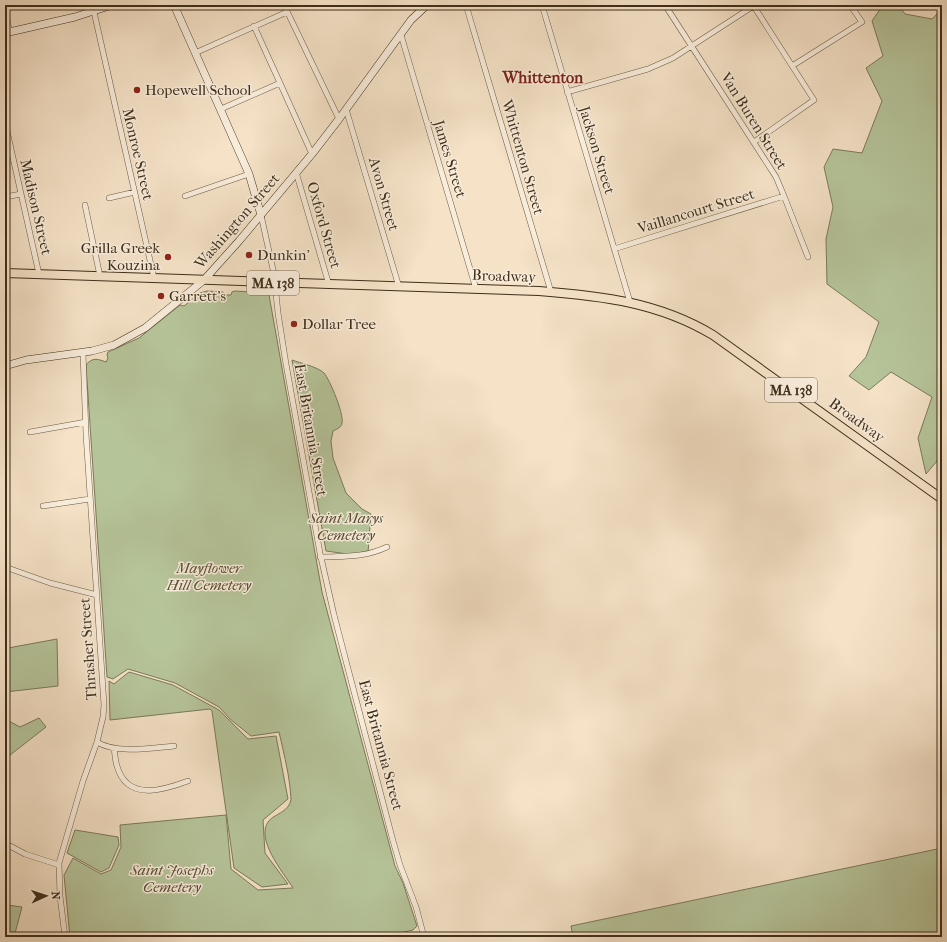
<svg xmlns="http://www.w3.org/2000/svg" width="947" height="942" font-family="'IM FELL French Canon',serif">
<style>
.green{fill:#b6c49a;stroke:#7a7a5a}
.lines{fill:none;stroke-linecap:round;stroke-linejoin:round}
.street-casing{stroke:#6c5c44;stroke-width:6}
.secondary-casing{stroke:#3e2f19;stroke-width:8}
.primary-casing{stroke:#3e2f19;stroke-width:10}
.street{stroke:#f8ecdb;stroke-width:5}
.secondary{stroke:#f8ecdb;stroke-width:7}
.primary{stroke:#f5e2c7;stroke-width:8}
.poi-dot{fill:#8f2418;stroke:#f8ecdb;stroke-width:1.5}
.labels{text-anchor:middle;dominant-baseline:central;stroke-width:3;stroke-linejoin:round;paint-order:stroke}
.shield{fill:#f8ecdb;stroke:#766853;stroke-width:1}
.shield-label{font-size:14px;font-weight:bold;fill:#3e2f19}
.poi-label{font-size:15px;fill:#3e2f19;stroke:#f8ecdb;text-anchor:start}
.street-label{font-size:15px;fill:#3e2f19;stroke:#f8ecdb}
.park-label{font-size:15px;font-style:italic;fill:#564d33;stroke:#f8ecdb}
.neighbourhood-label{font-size:16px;font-weight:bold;fill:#7a1f14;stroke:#f8ecdb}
</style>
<rect width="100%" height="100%" fill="#f5e2c7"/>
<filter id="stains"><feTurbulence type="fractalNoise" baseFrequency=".005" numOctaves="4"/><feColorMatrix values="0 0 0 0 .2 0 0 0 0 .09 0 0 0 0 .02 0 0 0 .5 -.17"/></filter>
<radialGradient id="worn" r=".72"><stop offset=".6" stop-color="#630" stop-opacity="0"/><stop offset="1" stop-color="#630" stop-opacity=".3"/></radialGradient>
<!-- green -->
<path class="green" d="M883,5H898L905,14L932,19L942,9V455L926,474L918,438L932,397L891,372L869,390L849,376L866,357L879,322L827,284L826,239L833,207L824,167L833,149L862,153L882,101L866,68L883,56L872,21Z
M207,291L223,292L225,295H231L232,292L235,291L266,293L269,295L322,592L395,866L403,883L417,926L413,930L404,932V937H70L64,875L73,858L101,874L111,870L121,847L120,825L226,815L231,869L258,890L293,888C283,872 248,831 275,816C282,812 290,808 291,799C291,795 290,791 290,787C288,769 283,750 279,732L251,736L230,719L219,707L175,683L128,669L113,679L107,677L86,365C92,357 98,359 106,362L108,358L107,355L108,352L139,338L180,305L184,306L200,293Z
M292,360C300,363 318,367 324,373C330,380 344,414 342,423C342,427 337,429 333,431L331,441L333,458L346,493L362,509L371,514L368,553L355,555L326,551Z
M57,639L58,686L5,692V647L8,648Z
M129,672L173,685L219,710L248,739L276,736L288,799L263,820L265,853L288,884L262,887L234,868L212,711L210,709L110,720L109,681L114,684Z
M39,718L46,727L5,759V719L20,727Z
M75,830L118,837L119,845L109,868L101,872L67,853Z
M942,848V937H573L571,926Z
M5,903L7,905L22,907L14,937H5Z"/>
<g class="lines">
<!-- street casing -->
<g class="street-casing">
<path id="street" d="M284,5L339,119
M466,5L551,292
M542,5L630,302
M665,5L776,177L784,196L808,257
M753,5L814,100L754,142
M285,8L290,5
M94,12L154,278
M5,13L10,32
M254,26L280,83
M401,35L476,289
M195,53L287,12
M792,66L862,22L850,5
M567,92L648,69L673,58L755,5
M221,109L280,83L312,154
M346,109L399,287
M5,122L39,274
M296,172L329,285
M185,196L249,174
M5,197L21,194
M109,198L135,192
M85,205L100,276
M261,215L274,274L278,313L286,364L320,553L334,615L393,841L400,865L416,907L424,937
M614,249L784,196
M30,432L86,422
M43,506L90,499
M320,557C346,556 363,558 387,547
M5,567L50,583L97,595
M97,742C116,754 152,748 174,746
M114,748C115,754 115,760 117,766C127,802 164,790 188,781
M10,846L25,854L59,865
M65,937L60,896L59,863L83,781L97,742L103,717L104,705L86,434L83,353"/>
</g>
<!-- secondary casing -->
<g class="secondary-casing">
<path id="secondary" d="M174,5L249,174L261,215
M5,33L75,17L112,5
M5,366L26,360L92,351L114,345L145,328L204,280L239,241L312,154L339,119L411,20L427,5"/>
</g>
<!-- primary casing -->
<g class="primary-casing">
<path id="primary" d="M5,273L539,291C602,296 658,302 713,335L942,499"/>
</g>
<!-- street -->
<use href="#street" class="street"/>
<!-- secondary -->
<use href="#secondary" class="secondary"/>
<!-- primary -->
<use href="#primary" class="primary"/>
</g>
<!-- markers -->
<g class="poi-dot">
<circle cx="137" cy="90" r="4"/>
<circle cx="249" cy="255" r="4"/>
<circle cx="168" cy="257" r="4"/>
<circle cx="161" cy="296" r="4"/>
<circle cx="294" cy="324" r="4"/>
</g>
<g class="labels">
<!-- shield labels -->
<g class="shield">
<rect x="247" y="271" width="52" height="24" rx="3"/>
<rect x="765" y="378" width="52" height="24" rx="3"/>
</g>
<g class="shield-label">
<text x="273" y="283">MA 138</text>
<text x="791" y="390">MA 138</text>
</g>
<!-- poi labels -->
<g class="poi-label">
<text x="145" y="90">Hopewell School</text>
<text x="160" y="248" text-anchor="end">Grilla Greek<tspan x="160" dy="17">Kouzina</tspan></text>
<text x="257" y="255">Dunkin'</text>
<text x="169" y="296">Garrett's</text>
<text x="302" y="324">Dollar Tree</text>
</g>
<!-- street labels -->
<g class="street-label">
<text transform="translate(754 121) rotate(58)">Van Buren Street</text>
<text transform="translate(597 150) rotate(73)">Jackson Street</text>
<text transform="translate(138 154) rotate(77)">Monroe Street</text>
<text transform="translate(523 157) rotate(74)">Whittenton Street</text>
<text transform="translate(450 159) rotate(73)">James Street</text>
<text transform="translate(384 194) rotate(74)">Avon Street</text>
<text transform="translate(36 207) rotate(77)">Madison Street</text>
<text transform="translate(696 211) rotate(-17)">Vaillancourt Street</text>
<text transform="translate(237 221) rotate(-49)">Washington Street</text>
<text transform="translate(324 225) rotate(74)">Oxford Street</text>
<text transform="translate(504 276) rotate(2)">Broadway</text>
<text transform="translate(857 420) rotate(36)">Broadway</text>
<text transform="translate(311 430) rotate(80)">East Britannia Street</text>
<text transform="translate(88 649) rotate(-94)">Thrasher Street</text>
<text transform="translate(381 745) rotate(75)">East Britannia Street</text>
</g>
<!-- park labels -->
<g class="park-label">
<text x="346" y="518">Saint Marys<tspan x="346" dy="17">Cemetery</tspan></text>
<text x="209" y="568">Mayflower<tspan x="209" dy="17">Hill Cemetery</tspan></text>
<text x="172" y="870">Saint Josephs<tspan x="172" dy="17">Cemetery</tspan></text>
</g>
<!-- neighbourhood labels -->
<g class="neighbourhood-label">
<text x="543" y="77">Whittenton</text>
</g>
</g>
<!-- margin -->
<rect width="947" height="942" fill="none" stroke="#f5e2c7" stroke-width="20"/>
<rect x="6" y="6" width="935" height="930" fill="none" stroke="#3e2f19" stroke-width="2"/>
<rect x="10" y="10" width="927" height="922" fill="none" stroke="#3e2f19"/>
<!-- north arrow -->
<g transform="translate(46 896) rotate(87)" stroke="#f8ecdb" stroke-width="3" paint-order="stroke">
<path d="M0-3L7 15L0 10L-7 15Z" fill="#3e2f19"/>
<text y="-6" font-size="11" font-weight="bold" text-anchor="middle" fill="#3e2f19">N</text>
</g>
<rect width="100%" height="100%" filter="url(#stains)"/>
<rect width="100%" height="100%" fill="url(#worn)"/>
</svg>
